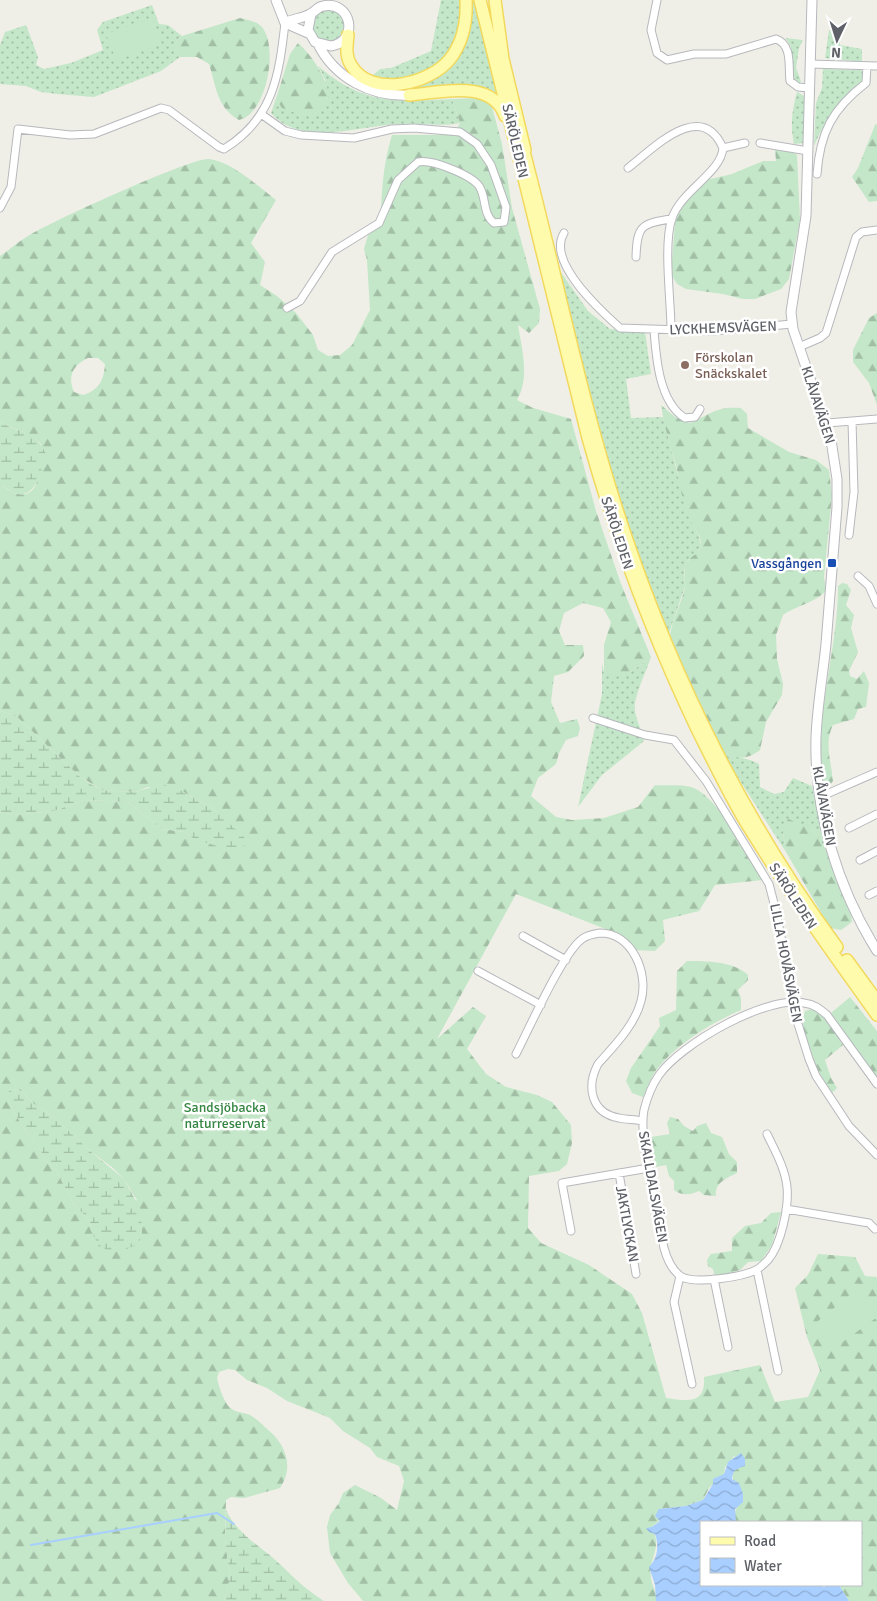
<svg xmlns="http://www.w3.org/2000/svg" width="877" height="1601" font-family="Signika,sans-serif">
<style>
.grass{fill:url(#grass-dots)}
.forest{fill:url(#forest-firs);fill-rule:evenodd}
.wetland{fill:url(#wetland-marsh)}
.pitch{fill:#c3e7c8}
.water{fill:url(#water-waves)}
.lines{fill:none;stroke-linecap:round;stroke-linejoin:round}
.stream{stroke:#a8cfff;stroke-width:2}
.minor-casing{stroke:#b7b8bd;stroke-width:9}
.tertiary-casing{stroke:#b7b8bd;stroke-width:11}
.primary-casing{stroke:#f2d95e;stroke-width:14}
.minor{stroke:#fff;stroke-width:7}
.tertiary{stroke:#fff;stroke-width:9}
.primary{stroke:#fffbad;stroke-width:11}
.education-dot{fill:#8d6e63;stroke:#fff;stroke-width:2}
.transit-dot{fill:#1a4fb4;stroke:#fff;stroke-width:2}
.labels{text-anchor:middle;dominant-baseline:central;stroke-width:5;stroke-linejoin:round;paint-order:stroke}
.street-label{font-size:14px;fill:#5e6167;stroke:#fff}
.education-label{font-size:14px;fill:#785e54;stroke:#fff;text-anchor:start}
.transit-label{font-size:14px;fill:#164399;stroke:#fff;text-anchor:end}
.park-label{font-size:14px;fill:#358642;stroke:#fff}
</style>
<defs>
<pattern id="grass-dots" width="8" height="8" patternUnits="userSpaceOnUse" patternTransform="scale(1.25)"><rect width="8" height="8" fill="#c3e7c8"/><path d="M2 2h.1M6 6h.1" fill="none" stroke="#a2bfa6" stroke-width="1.8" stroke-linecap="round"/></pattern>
<pattern id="forest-firs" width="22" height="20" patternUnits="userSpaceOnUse" patternTransform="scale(1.25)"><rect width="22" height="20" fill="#c3e7c8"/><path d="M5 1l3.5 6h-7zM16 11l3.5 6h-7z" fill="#a2bfa6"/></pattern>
<pattern id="wetland-marsh" width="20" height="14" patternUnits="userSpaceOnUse" patternTransform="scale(1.25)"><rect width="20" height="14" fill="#c3e7c8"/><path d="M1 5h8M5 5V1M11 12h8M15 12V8" fill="none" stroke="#a2bfa6"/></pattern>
<pattern id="water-waves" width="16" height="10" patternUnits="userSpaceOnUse" patternTransform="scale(1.25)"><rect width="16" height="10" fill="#a8cfff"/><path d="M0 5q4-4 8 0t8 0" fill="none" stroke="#8cabd2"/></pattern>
</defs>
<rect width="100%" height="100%" fill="#f0efe7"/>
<!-- grass -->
<path class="grass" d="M441,0H460C460,9 461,19 460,28C452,65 407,87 373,75L380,69L391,68L431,51Z
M471,0H474L498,94C473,77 433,87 404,90C427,84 453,73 463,50C470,36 469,15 471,0Z
M152,5L159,24L168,25L182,36L175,43V50L180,57L161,71L94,97L57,94L41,92L26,86L0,84V45L5,32L26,25L38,57L36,65L44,69L71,63L103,50L97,30L103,22Z
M312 25a16 16 0 1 1 32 0a16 16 0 1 1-32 0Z
M829,30L840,31V45L862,49V62L825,58Z
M785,38L803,40L799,48L796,68L801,81L799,84L792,79L791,46Z
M318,66C364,105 395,102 452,99L460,123C441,127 423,123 403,124C362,124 303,149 271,113L279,89L276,99L326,81Z
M823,69L861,70L864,74L863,80C840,98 825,119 814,146L816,103L822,88Z
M797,92L806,97L804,143L794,144C790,125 792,110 797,92Z
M560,271L588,311L610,329L645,332L651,374L626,379L631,418L663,417L688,514L699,536L701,546L697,555L688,560L684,571L685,586L669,633L631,541L588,397Z
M651,657C647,670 633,698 635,710C636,720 642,730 644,741L602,775L578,807L602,694V663L604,673L631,672Z
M722,753C735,758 747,757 759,764L760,787L774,794L784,792L793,778L812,786L825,848L812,828L783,832L786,852Z"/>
<!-- forest -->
<path class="forest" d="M240,18C247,20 256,21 261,26C280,46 266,115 239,120C216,107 216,85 209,64L197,57H180L175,50V43L182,36Z
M298,43C313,55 350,108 312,114C302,116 291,111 282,108L276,99L290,54Z
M476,98L485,100L492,107L502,144L512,208L540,309L539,323L529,333L518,325C522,350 530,378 517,400L533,408L571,419L596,511L621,584L651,657L631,672L615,677L604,673V645L611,622L603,608L583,603L564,613L559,631L565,645H583L584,656L568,672L554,676L551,702L560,723L577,719L580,728L578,736L566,740L559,753L556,764L538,778L531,796L556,817L572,820L604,818L638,807L655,785C666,786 684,784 694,788C720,800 747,854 763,880L715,885L699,911L663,920L665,941L655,951L633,950L621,935L516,894L437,1039L473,1007L486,1016L467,1049L486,1074L506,1087L537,1095L552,1102L571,1125L572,1143L567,1164L559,1171L529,1176L528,1228L541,1243L589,1265L632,1294L642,1313L666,1398C687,1401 706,1405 704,1377L760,1365L775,1402L808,1397L820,1370L807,1337L795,1288L808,1275L818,1254L855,1257L865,1276L877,1277V1601H849L839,1585H861V1522H736L734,1514L738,1505L732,1474L735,1455L725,1467L724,1474L709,1488L703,1500L686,1506L659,1509L660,1520L652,1527C663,1550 648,1557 651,1578C652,1586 657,1592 656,1601H363L348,1583L330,1553L327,1527L330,1515L339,1503L343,1493L355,1485L381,1498L397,1510L404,1481L399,1466L377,1457L370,1448L343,1431L330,1418L287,1401L267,1388L247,1380L235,1370L228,1369L219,1372L217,1378C219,1387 223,1400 229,1407C235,1412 240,1412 247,1414C254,1416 260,1423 266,1428C285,1443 295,1466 280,1488L244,1498L231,1497L226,1500L225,1540L230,1578L224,1601H0V812L13,815L54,811L84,800L128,802L162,829L185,832L194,839L227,823L215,810L182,791L148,787L135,792L102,790L79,776L15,715L0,711V486C7,487 11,493 18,494C43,499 40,459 41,444C25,427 16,433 0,421V256C9,250 18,242 28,236C48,223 192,157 209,159C233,162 257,186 276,200L251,243L265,262L260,285L277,296L296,313L313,335L318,350L328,356L340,355L352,345L370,310L367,260L364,249L368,235L381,224C381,194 383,164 392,135H454L460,123L452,99ZM88,358H98L105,364C104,380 99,390 83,395L74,392C67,376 73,365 88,358ZM13,1089L21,1091L34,1104L54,1117L90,1151L113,1168L124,1179L137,1200L91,1231L90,1221L73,1203L57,1172L46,1161L38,1145L26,1132L8,1101Z
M877,124V201L869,202L852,177L858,168L875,125Z
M775,149L789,150L797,155L800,220L789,279L781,289L755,299H743L723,294L686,289L677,284L671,274L675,222L686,199L702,181L732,174L763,161H776Z
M877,313V405L869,383L853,362V350L869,318Z
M661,405L675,417L690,423C711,414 716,406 741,408L747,414L748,428L789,452L816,460L829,470L832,495L824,577L826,590C818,602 795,606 783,615L776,635L777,659L783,684L782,695L766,722L760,750C747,760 738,759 722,753L670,642C669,624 681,606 685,587C686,578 682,570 688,561C692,555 701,554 701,544C701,533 691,524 687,513C681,497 680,481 676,465C670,444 664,426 661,405Z
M842,583L847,584L851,590L846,605L854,615L851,628L858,652L849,671L850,676L857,679L864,671L869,683L866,707L858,709L854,719L833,725C824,743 831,761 833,781L830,785L823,780C814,714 838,651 838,586Z
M788,819L812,828L825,848L851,913L852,922L841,930L830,928L786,852L783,832Z
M687,961C705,961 734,961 748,975V980L738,990L741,998V1010C711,1023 678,1043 657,1069C651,1077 647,1088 643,1097L632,1093L626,1081L631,1068L660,1026L659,1018L676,1010L677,971Z
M850,997L877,1031V1079L831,1013Z
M812,1009C826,1013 835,1033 843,1045L825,1060L831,1078L837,1088L832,1093C820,1077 796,1030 805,1011Z
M670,1117L678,1119L684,1126L693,1131L697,1126L706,1123L711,1133L722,1137L729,1154L737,1162V1173C727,1178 714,1183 716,1196L704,1195L699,1191C690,1195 682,1196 674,1190V1181L669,1176L666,1165L655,1167L651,1137L670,1134L667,1123Z
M781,1212L772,1245L761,1261L748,1262L740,1270L715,1277L713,1269L708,1266L707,1260L711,1254L732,1251V1238L745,1226L761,1223L771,1213Z"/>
<!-- wetland -->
<path class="wetland" d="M0,421C21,437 31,424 46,454C42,468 37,497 18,494C11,493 8,487 0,486Z
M0,711L15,715L79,776L91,784L102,790L135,792L162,784L182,791L215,810L244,837L246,844L238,849L220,847L194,839L185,832L162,829L128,802L84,800L54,811L13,815L0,812Z
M13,1089L21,1091L34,1104L54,1117L90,1151L124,1179L141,1210L142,1234L139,1243L121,1252L107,1250L98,1244L91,1231L90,1221L73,1203L57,1172L46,1161L38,1145L26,1132L8,1101V1092Z
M226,1510C238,1536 263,1547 283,1567C297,1581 307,1590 324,1601H224L230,1578L225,1540Z"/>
<!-- pitch -->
<path class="pitch" d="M152,18L162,44L116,60L106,34Z
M855,1291L876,1318L833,1349L813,1325Z"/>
<!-- water -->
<path class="water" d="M741,1453L745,1459V1466C737,1468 732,1471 732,1479L739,1483L743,1494V1502L735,1509L736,1522H701V1585H820L824,1587L827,1585H839L849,1601H656L655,1585L649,1567C658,1558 659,1545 655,1534L649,1532L646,1528L652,1527L660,1521L655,1516L659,1509L686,1506L703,1500L713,1484V1479L724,1474L728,1462Z"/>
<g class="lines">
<!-- stream -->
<path class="stream" d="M31,1545L217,1513L234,1524"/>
<!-- minor casing -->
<g class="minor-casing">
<path id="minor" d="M657,0L651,30L657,53L667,60L694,54H726L776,39C793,45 788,67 790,81L798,87L809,88
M810,64L877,66
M261,114L285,131L301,135L354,138L392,129L414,128L460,132L477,144L491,165L506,207L504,222L494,223C482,213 487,198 479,186C471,175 432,159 418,162L398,180L379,223L332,252L300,301L287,308
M760,143L808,151
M723,148L745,143
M628,168C654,148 701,98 723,148C721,173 682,190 672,218C663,245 671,300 671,330
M817,174C820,133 832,109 866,83L867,66
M0,208L11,187L18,129L70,135L94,134L161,108L169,110L219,147L224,149C273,119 279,76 285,23
M564,233C546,262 601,311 620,328L713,331L792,324
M636,257C637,226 641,223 672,219
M654,330C656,357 659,402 685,418L695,417L700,409
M799,347L820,338L826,333L856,237L862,232L877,230
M827,423L877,419
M849,535L854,492L852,421
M858,576L869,586L877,604
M593,718L645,735L674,740L706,781L769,884L776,911L798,1024L809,1059L816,1076L849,1126L877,1155
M820,797L877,772
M849,828L877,814
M860,860L877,851
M869,895L877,891
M523,936L566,960
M478,971L541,1005
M516,1054C529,1029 562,954 582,939C587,935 593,934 600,933C632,933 649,973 641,1001C635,1025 614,1046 598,1064C586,1087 591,1113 619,1118C627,1120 635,1119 642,1121
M767,1134C775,1151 785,1168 787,1187C789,1207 781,1245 768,1260C765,1263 760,1268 756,1270C742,1277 696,1284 682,1277C672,1271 667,1259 664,1248C658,1216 638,1138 644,1110C647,1098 652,1085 659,1075C681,1044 766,995 804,1003C814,1004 820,1009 827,1015L877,1084
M619,1173L636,1274
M786,1209L869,1223L875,1229
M571,1231L562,1183L649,1168
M757,1270L778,1371
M680,1276L674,1302L692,1384
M714,1279L728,1347"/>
</g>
<!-- tertiary casing -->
<g class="tertiary-casing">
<path id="tertiary" d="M276,0L285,23L310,34
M812,0L806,216L791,312L793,329L831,440L837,479V507C833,553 830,598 826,644C823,675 817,707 816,738C814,812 838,888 877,951
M285,23C293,18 302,19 310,14C315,12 317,7 323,6C351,0 360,41 331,46L315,42L308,30L311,14
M318,44C335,78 371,97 409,95"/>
</g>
<!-- primary casing -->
<g class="primary-casing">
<path id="primary" d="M480,0L588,438C617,542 651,633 698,731C713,761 728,792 745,821C786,888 831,951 877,1015
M495,0L503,59L525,150
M348,35C347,45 345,56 351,65C371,99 430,84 450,59C463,42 467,20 466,0
M409,95C439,93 492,78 505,116
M522,144C557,275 582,409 626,537C675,682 746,824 837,947
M847,960L877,1001"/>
</g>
<!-- minor -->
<use href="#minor" class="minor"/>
<!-- tertiary -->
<use href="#tertiary" class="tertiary"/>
<!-- primary -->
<use href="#primary" class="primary"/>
</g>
<!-- markers -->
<circle class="education-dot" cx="685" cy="365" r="5"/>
<rect class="transit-dot" x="827" y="558" width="10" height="10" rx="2.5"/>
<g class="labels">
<!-- street labels -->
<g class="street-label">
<text transform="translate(515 141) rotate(77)">SÄRÖLEDEN</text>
<text transform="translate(723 328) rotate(-2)">LYCKHEMSVÄGEN</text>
<text transform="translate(818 405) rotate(72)">KLÅVAVÄGEN</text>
<text transform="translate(617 533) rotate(72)">SÄRÖLEDEN</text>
<text transform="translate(824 806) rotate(80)">KLÅVAVÄGEN</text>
<text transform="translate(793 896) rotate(57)">SÄRÖLEDEN</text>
<text transform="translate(786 963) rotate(79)">LILLA HOVÅSVÄGEN</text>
<text transform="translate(653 1187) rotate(80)">SKALLDALSVÄGEN</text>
<text transform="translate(627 1224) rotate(80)">JAKTLYCKAN</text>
</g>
<!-- education labels -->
<g class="education-label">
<text x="695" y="357">Förskolan<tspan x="695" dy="16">Snäckskalet</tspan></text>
</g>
<!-- transit labels -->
<g class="transit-label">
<text x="822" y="563">Vassgången</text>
</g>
<!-- park labels -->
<g class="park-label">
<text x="225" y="1107">Sandsjöbacka<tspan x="225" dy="16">naturreservat</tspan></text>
</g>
</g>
<!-- legend -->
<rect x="700" y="1521" width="162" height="65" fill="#ffffff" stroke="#bfc0c2"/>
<rect x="710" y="1537" width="25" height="8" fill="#fffbad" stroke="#bfc0c2"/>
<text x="744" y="1546" font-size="15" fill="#5e6167">Road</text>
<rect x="710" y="1558" width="25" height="15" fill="url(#water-waves)" stroke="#bfc0c2"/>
<text x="744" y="1571" font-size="15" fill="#5e6167">Water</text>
<!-- north arrow -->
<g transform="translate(837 40) rotate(184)" stroke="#ffffff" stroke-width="4" paint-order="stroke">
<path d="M0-4L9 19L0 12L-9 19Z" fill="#5e6167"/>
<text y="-8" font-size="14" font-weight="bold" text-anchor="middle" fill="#5e6167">N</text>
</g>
</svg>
